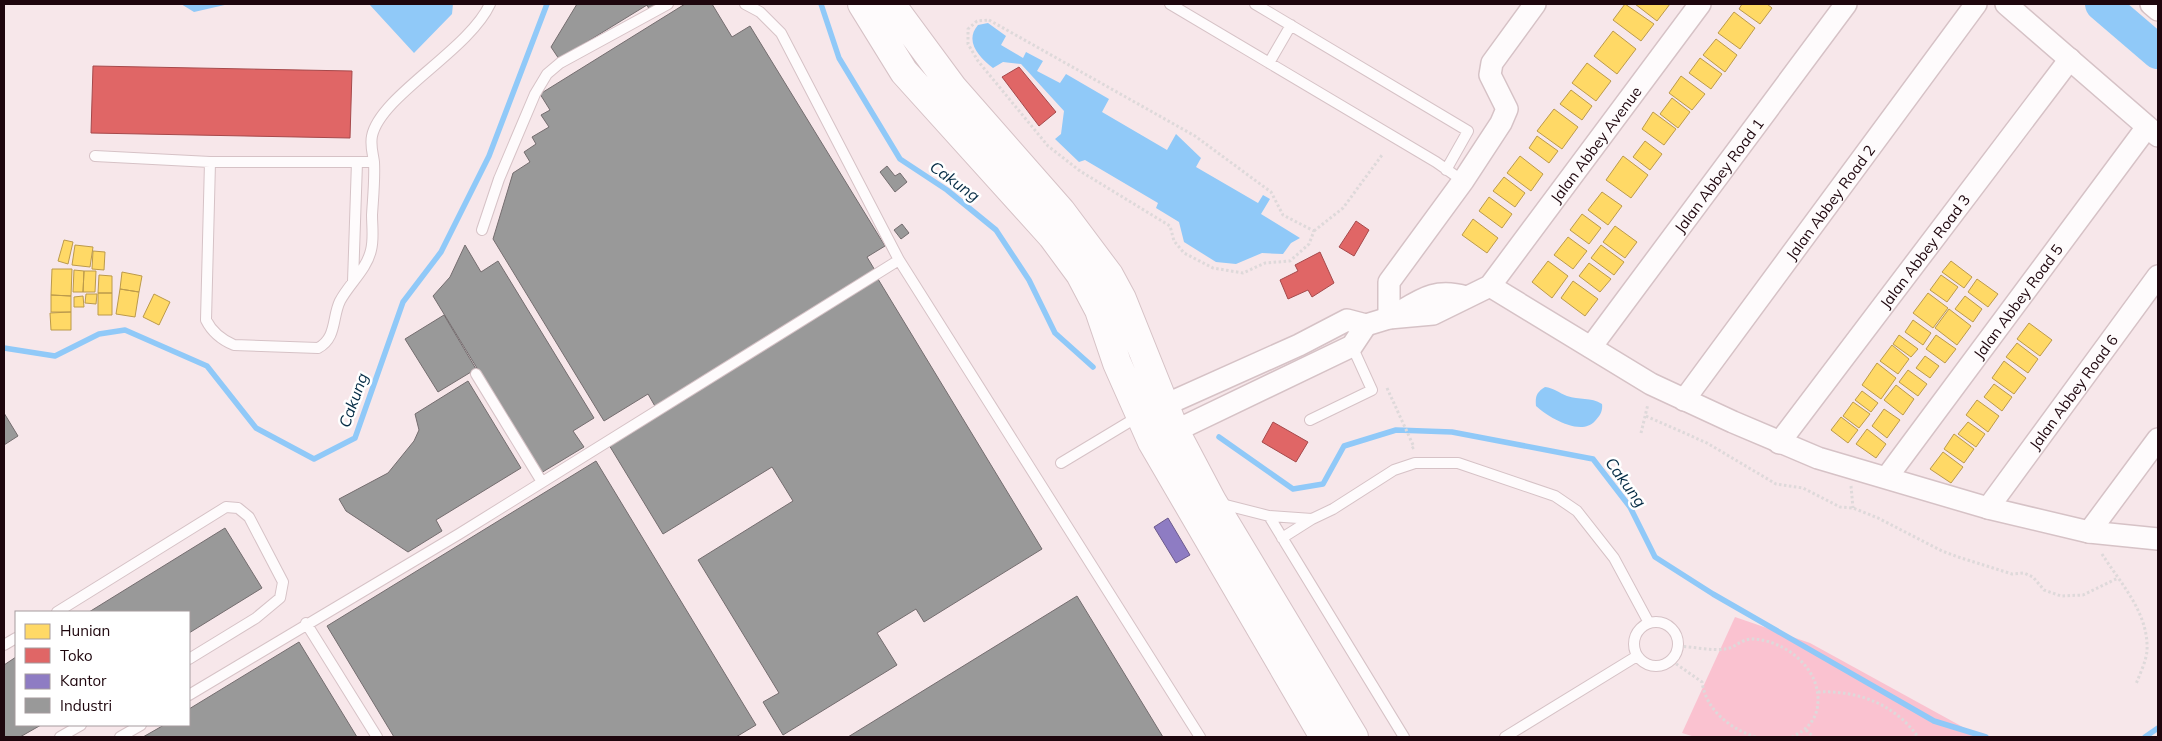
<svg xmlns="http://www.w3.org/2000/svg" width="2162" height="741" font-family="Mulish,sans-serif">
<style>
.green{fill:#fac2d0}
.water{fill:#90c9f8}
.homes{fill:#ffd966;stroke:#bc9a4b}
.shops{fill:#e06666;stroke:#a6494b}
.offices{fill:#8e7cc3;stroke:#6c598c}
.industry{fill:#999;stroke:#746d6f}
.lines{fill:none;stroke-linecap:round;stroke-linejoin:round}
.stream{stroke:#90c9f8;stroke-width:5.5}
.river{stroke:#90c9f8;stroke-width:34}
.lane-casing{stroke:#d6c2c6;stroke-width:12}
.street-casing{stroke:#d6c2c6;stroke-width:24}
.secondary-casing{stroke:#d6c2c6;stroke-width:30}
.path{stroke:#ded9da;stroke-width:3;stroke-dasharray:2.5 2.5;stroke-linecap:butt}
.lane{stroke:#fefbfc;stroke-width:10}
.street{stroke:#fefbfc;stroke-width:21}
.secondary{stroke:#fefbfc;stroke-width:28}
.labels{text-anchor:middle;dominant-baseline:central;stroke-width:5;stroke-linejoin:round;paint-order:stroke}
.street-label{font-size:15px;fill:#1e060d;stroke:#fff}
.water-label{font-size:16px;font-style:italic;fill:#052c45;stroke:#fff}
</style>
<rect width="100%" height="100%" fill="#f7e7ea"/>
<!-- green -->
<path class="green" d="M1735,617L1810,643L1981,737H1695L1682,733Z"/>
<!-- water -->
<path class="water" d="M181,4H229L194,12Z
M369,4H453L452,14L414,53Z
M988,23L1006,36L1001,45L1023,58L1026,52L1043,61L1037,71L1060,83L1066,74L1109,99L1102,112L1167,150L1176,134L1201,158L1196,167L1258,203L1263,195L1270,199L1261,214L1300,238L1291,243L1283,254L1262,253L1236,264L1216,262L1184,242L1179,222L1156,208L1158,203L1085,160L1079,162L1055,139L1061,134L1064,111L1021,64L1003,62L993,68C979,57 964,41 978,25Z
M1545,387C1554,388 1559,393 1567,396C1579,400 1591,397 1602,404C1603,411 1600,416 1595,421C1581,437 1548,417 1536,406C1535,396 1537,392 1545,387Z"/>
<!-- homes -->
<path class="homes" d="M1625,4L1654,24L1641,41L1613,20Z
M1635,4H1670L1657,21Z
M1742,4H1767L1772,8L1760,24L1739,9Z
M1734,12L1755,28L1740,49L1718,33Z
M1613,31L1636,49L1617,74L1594,56Z
M1716,39L1737,55L1725,72L1703,55Z
M1700,58L1722,74L1711,89L1689,73Z
M1587,63L1611,81L1596,101L1572,83Z
M1681,76L1705,94L1692,110L1669,93Z
M1571,90L1592,106L1582,120L1560,104Z
M1672,98L1690,112L1678,128L1660,114Z
M1554,109L1578,127L1562,149L1537,131Z
M1653,112L1676,129L1664,145L1642,129Z
M1537,136L1558,151L1549,163L1529,148Z
M1645,141L1662,154L1650,170L1633,157Z
M1520,156L1543,174L1531,191L1507,173Z
M1623,156L1648,175L1631,198L1606,180Z
M1504,177L1525,193L1515,207L1493,191Z
M1602,192L1622,206L1608,225L1588,210Z
M1489,197L1512,214L1502,228L1479,211Z
M1582,214L1601,228L1589,244L1570,230Z
M1473,219L1498,238L1487,253L1462,235Z
M1615,226L1637,242L1625,258L1603,242Z
M1568,237L1587,251L1573,269L1554,255Z
M64,240L73,242L68,264L58,261Z
M75,245L93,247L90,267L72,265Z
M1601,245L1624,262L1614,275L1591,258Z
M93,251L105,252L104,270L92,269Z
M1548,261L1568,276L1552,298L1532,282Z
M1951,261L1972,277L1964,288L1942,272Z
M1589,263L1611,279L1600,292L1579,276Z
M52,269H72L71,296L51,295Z
M74,270L84,271L83,292H73Z
M84,271H96L95,292H83Z
M122,272L142,276L139,292L120,289Z
M99,275L112,276V293H98Z
M1941,275L1958,287L1947,302L1930,290Z
M1977,279L1998,294L1988,307L1968,292Z
M1573,281L1598,299L1585,316L1561,298Z
M120,289L139,292L135,317L116,314Z
M98,293H112V315H98Z
M1928,293L1948,308L1933,328L1913,313Z
M86,294H97L96,304L85,303Z
M154,294L170,302L159,325L143,317Z
M51,295L71,296V312H51Z
M83,296L84,307H74V297Z
M1965,296L1982,309L1973,322L1955,309Z
M1949,309L1971,326L1957,345L1935,328Z
M71,312V330H51L50,313Z
M1913,320L1931,333L1923,345L1905,332Z
M2029,323L2052,340L2040,356L2017,339Z
M1899,335L1918,349L1911,357L1893,344Z
M1936,335L1956,349L1945,363L1926,349Z
M2017,343L2038,359L2028,373L2006,357Z
M1892,345L1909,359L1898,374L1880,361Z
M1925,356L1939,366L1930,378L1916,368Z
M2004,361L2026,378L2014,394L1992,378Z
M1877,363L1896,378L1881,399L1862,385Z
M1908,370L1927,384L1918,396L1899,382Z
M1994,384L2012,397L2002,411L1984,397Z
M1896,385L1914,399L1903,415L1884,400Z
M1862,391L1878,403L1871,412L1855,400Z
M1977,400L1999,416L1988,432L1966,415Z
M1853,402L1870,414L1859,428L1843,416Z
M1884,409L1900,420L1887,438L1872,426Z
M1841,417L1858,430L1848,443L1831,430Z
M1968,422L1985,434L1976,447L1958,434Z
M1867,429L1886,444L1876,458L1856,444Z
M1954,434L1974,449L1964,463L1944,449Z
M1943,452L1963,467L1951,483L1930,469Z"/>
<!-- shops -->
<path class="shops" d="M93,66L352,71L350,138L91,133Z
M1019,67L1056,112L1039,126L1002,77Z
M1356,221L1369,230L1354,256L1339,247Z
M1320,252L1334,283L1312,297L1308,290L1288,299L1280,280L1298,271L1295,265Z
M1273,422L1308,442L1296,462L1262,442Z"/>
<!-- offices -->
<path class="offices" d="M1168,518L1190,555L1176,563L1154,527Z"/>
<!-- industry -->
<path class="industry" d="M577,4H657L649,9L647,5L559,59L551,47Z
M685,4H712L732,37L750,26L885,246L867,257L876,272L656,408L648,394L604,421L493,239L513,173L530,162L524,152L536,144L532,137L549,127L541,115L550,110L540,94Z
M887,166L895,176L900,173L907,182L895,192L880,172Z
M902,224L909,233L901,239L894,230Z
M465,245L481,272L498,261L594,418L573,431L584,447L541,473L433,296L450,277Z
M878,279L1042,549L924,622L916,609L877,633L897,665L783,735L763,702L779,693L698,560L793,501L772,467L663,534L609,445Z
M444,315L476,369L438,392L405,339Z
M468,381L521,468L436,520L442,531L408,552L346,511L339,499L388,473L414,441L419,430L415,414Z
M4,413L18,436L4,445Z
M596,461L756,725L736,737H394L327,626Z
M225,528L262,588L189,633V612H89Z
M1077,596L1163,737H848Z
M299,642L357,737H143L164,725H189V709Z
M16,657V725H41L20,737H4V665Z"/>
<g class="lines">
<!-- stream -->
<path class="stream" d="M821,4L839,58L900,159L947,190L996,230L1029,280L1055,333L1093,367
M4,348L55,356L99,334L125,330L207,366L256,428L314,459L355,438L403,302L441,252L489,156L547,4
M1219,437L1293,489L1323,484L1344,446L1396,430L1452,432L1593,459L1630,507L1655,557L1713,594L1934,721L1986,737
M2145,737L2158,728"/>
<!-- river -->
<path class="river" d="M2102,4L2158,52"/>
<!-- lane casing -->
<g class="lane-casing">
<path id="lane" d="M745,4L760,12L781,33L899,260L1200,737
M1170,4L1436,162L1463,181
M1255,4L1468,131L1446,170
M1269,63L1291,25
M95,156L210,162H374
M210,162L206,320C212,332 222,340 234,345L318,348C337,338 332,317 340,301C349,284 367,269 371,250C374,239 372,226 372,215C373,198 375,180 374,162C373,154 370,145 372,136C380,96 469,50 490,4
M482,230L499,179L535,94L547,74L560,63L668,4
M353,282L357,162
M476,374L542,482
M1310,420L1372,390L1352,346
M1061,463L1139,416
M1218,503L1269,516L1312,519L1333,509L1394,470L1415,463H1458L1555,496L1577,511L1614,558L1649,623
M1269,516L1404,737
M1282,538L1312,519
M57,612L226,507L238,508L249,517L283,582L280,598L256,618L189,659
M1634 644a22 22 0 1 1 44 0a22 22 0 1 1-44 0Z
M306,623L377,737
M4,645L16,638
M189,695L459,534L899,260
M60,737L81,725
M120,737L141,725
M1505,737L1637,656"/>
</g>
<!-- street casing -->
<g class="street-casing">
<g id="street">
<path d="M2006,4L2158,136"/>
<path d="M2151,4L2158,10"/>
<path d="M1490,286L1651,384L1733,422L1818,458L1988,508L2089,532L2158,539"/>
<path d="M1395,315C1422,299 1435,288 1466,297"/>
<path d="M1389,318V282L1463,181L1501,123L1507,109L1490,75L1492,63L1535,4"/>
<path id="s1" d="M1591,347L1846,4"/>
<path id="s2" d="M1684,400L1976,4"/>
<path id="s3" d="M1165,405L1299,345L1347,320L1366,325L1389,318L1433,314L1490,286L1700,4"/>
<path d="M1175,431L1352,346L1366,325"/>
<path id="s4" d="M1779,443L2070,59"/>
<path id="s5" d="M1887,477L2147,127"/>
<path id="s6" d="M1988,508L2158,276"/>
<path d="M2089,532L2158,439"/>
</g>
</g>
<!-- secondary casing -->
<g class="secondary-casing">
<path id="secondary" d="M862,4L904,72L1052,236L1080,274L1099,310L1117,363L1152,442L1324,737
M891,4L953,88L1061,211L1109,275L1122,299L1175,431L1212,501L1354,737"/>
</g>
<!-- path -->
<path class="path" d="M989,20L1195,136L1271,192L1283,215L1314,231L1309,244L1290,261L1265,263L1243,273L1213,268L1184,253L1174,241L1170,226L1080,171L1048,146L978,61L968,44V29L977,21Z
M1314,231L1343,208L1382,155
M1387,388L1414,447L1411,449
M1646,416L1707,443L1776,484L1803,488L1840,507L1853,508L1878,518L1942,551L1958,557L2012,574L2024,573L2033,577L2044,590L2061,596L2083,595L2118,578
M1641,433L1648,404
M1851,486L1853,508
M2102,554C2121,584 2149,613 2147,651C2146,661 2140,674 2136,684
M1679,646C1694,647 1712,651 1725,649C1735,648 1742,638 1754,639C1785,641 1818,667 1818,699C1818,719 1808,729 1792,737
M1672,661L1702,682C1706,710 1730,729 1756,737
M1818,692C1857,690 1895,704 1918,737
M1806,730L1814,737"/>
<!-- lane -->
<use href="#lane" class="lane"/>
<!-- street -->
<use href="#street" class="street"/>
<!-- secondary -->
<use href="#secondary" class="secondary"/>
</g>
<g class="labels">
<!-- street labels -->
<g class="street-label">
<text stroke="none"><textPath href="#s3" startOffset="529">Jalan Abbey Avenue</textPath></text>
<text stroke="none"><textPath href="#s1" startOffset="214">Jalan Abbey Road 1</textPath></text>
<text stroke="none"><textPath href="#s2" startOffset="246">Jalan Abbey Road 2</textPath></text>
<text stroke="none"><textPath href="#s4" startOffset="241">Jalan Abbey Road 3</textPath></text>
<text stroke="none"><textPath href="#s5" startOffset="219">Jalan Abbey Road 5</textPath></text>
<text stroke="none"><textPath href="#s6" startOffset="144">Jalan Abbey Road 6</textPath></text>
</g>
<!-- water labels -->
<g class="water-label">
<text transform="translate(955 181) rotate(36)">Cakung</text>
<text transform="translate(353 400) rotate(-70)">Cakung</text>
<text transform="translate(1626 482) rotate(54)">Cakung</text>
</g>
</g>
<!-- border -->
<rect width="2162" height="741" fill="none" stroke="#1e060d" stroke-width="10"/>
<!-- legend -->
<rect x="15" y="611" width="175" height="115" fill="#ffffff" stroke="#a59b9e"/>
<rect x="25" y="624" width="25" height="15" fill="#ffd966" stroke="#a59b9e"/>
<text x="60" y="636" font-size="15" fill="#1e060d">Hunian</text>
<rect x="25" y="648" width="25" height="15" fill="#e06666" stroke="#a59b9e"/>
<text x="60" y="661" font-size="15" fill="#1e060d">Toko</text>
<rect x="25" y="674" width="25" height="15" fill="#8e7cc3" stroke="#a59b9e"/>
<text x="60" y="686" font-size="15" fill="#1e060d">Kantor</text>
<rect x="25" y="698" width="25" height="15" fill="#999999" stroke="#a59b9e"/>
<text x="60" y="711" font-size="15" fill="#1e060d">Industri</text>
</svg>
